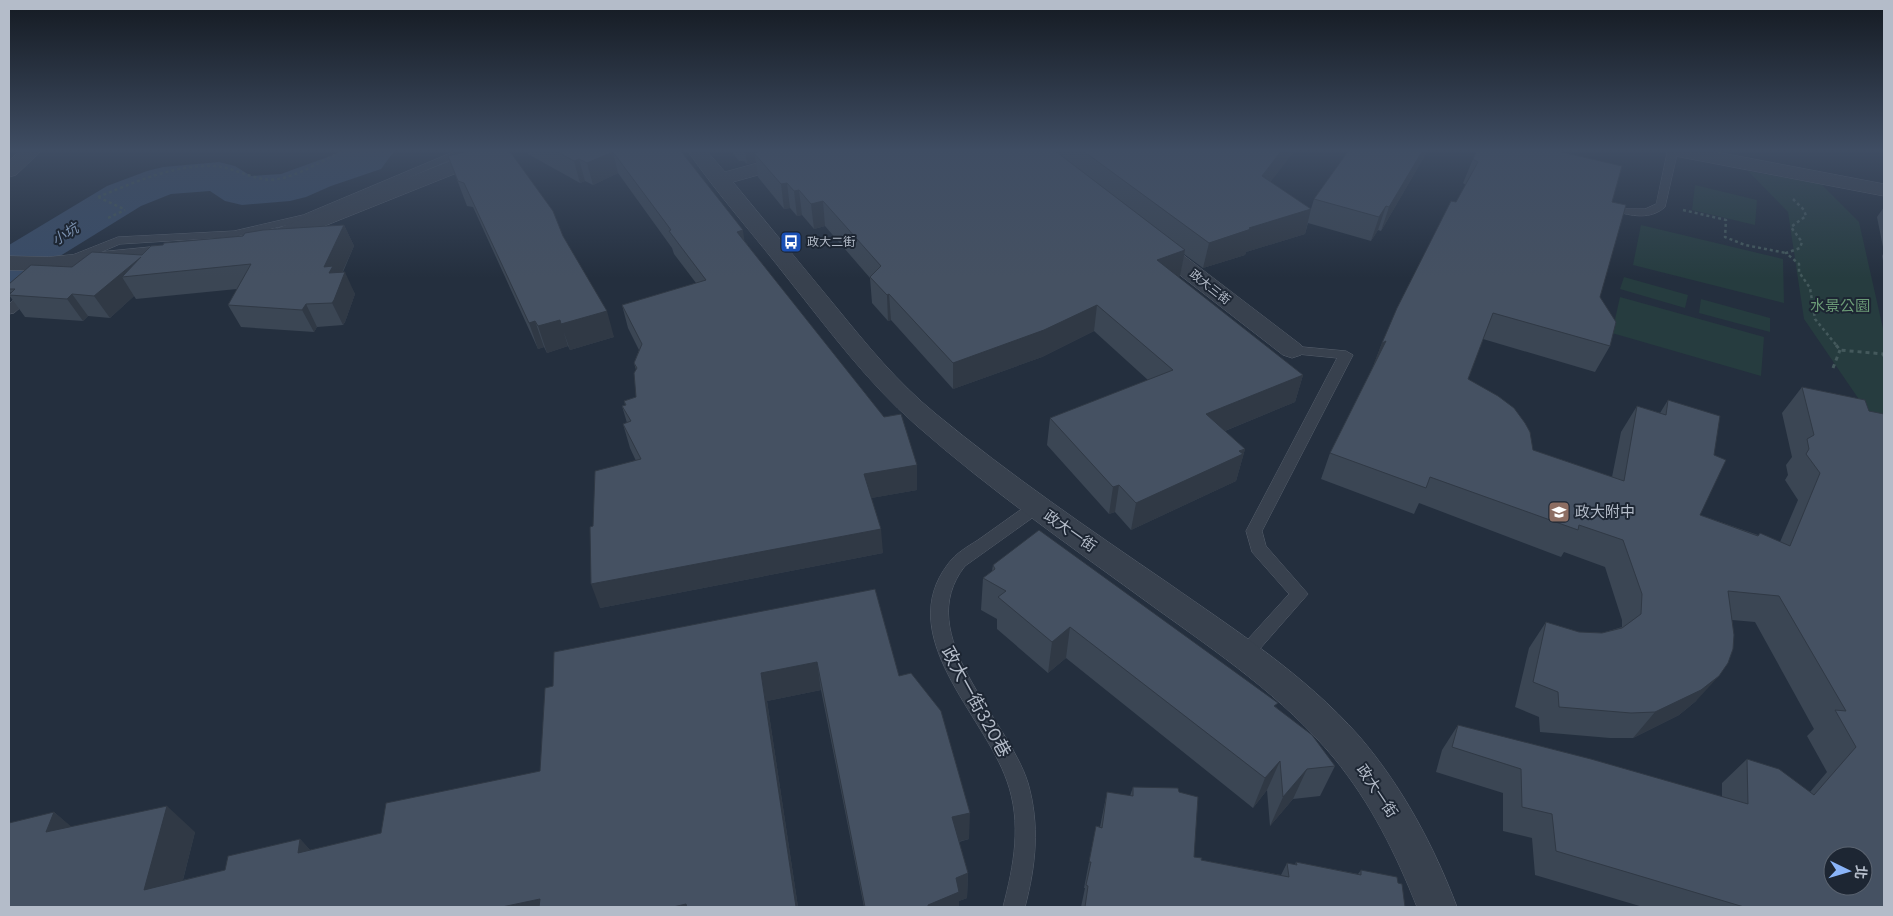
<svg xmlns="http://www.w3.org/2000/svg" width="1893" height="916" font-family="'DM Sans','Noto Sans TC',sans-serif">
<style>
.green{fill:#263c3f}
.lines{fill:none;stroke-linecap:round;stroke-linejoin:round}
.river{fill:#394c67;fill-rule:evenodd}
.service-casing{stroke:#565f6c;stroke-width:1}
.minor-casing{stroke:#565f6c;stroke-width:1}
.path-far1{stroke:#44595c;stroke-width:2.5;stroke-dasharray:3 3;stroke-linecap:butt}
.path{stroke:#44595c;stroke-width:3;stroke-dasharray:4 4;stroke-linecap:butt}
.service{fill:#38414e;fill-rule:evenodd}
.minor{fill:#38414e;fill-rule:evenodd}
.wall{fill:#3b4654}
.shaded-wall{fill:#303945}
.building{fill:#455162;stroke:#303945;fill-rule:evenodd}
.labels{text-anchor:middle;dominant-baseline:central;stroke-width:4;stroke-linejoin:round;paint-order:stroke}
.far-poi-label{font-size:12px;fill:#b4bcc9;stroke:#1d2633;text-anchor:start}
.far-street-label{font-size:12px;fill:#b4bcc9;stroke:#1d2633}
.far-water-label{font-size:14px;font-style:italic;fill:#7c92b1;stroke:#1d2633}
.park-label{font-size:15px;fill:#6b9a76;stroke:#1d2633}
.poi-label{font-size:15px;fill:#b4bcc9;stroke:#1d2633;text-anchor:start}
.street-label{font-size:15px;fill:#b4bcc9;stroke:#1d2633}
.near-street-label{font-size:18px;fill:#b4bcc9;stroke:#1d2633}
</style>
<rect width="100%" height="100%" fill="#242f3e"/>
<!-- green -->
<path class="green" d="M1748,171L1821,184L1859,222L1884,333V436L1804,319L1788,212Z
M1695,185L1757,200L1755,225L1692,210Z
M1641,225L1783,259L1784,303L1633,265Z
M1624,277L1688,295L1685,308L1620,289Z
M1620,297L1764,337L1761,376L1612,333Z
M1701,299L1770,318V332L1699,313Z"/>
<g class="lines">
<!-- river -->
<path class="river" d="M347,150H395L381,169L331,186L306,197L290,201L242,205L225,201L210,191L171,194L141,206L52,261L27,280L9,284V245L107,186L147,171L163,167L219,162L235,166L251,176L281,174Z"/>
<!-- service casing -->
<g class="service-casing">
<path id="service" d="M458,150H473L310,220L234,237L120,244L73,264H65L63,261L65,258L118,237L234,231L303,215Z
M1668,150H1678L1665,207C1653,218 1637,217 1622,213L1620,211L1622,209H1645L1656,204Z
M30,288L34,289L36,292L34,295L14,313L9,314V304L26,289Z
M1292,346L1346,351L1353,355L1262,531L1266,546L1308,594L1251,659L1245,661L1239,659L1236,654L1239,649L1289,594L1252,552L1246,531L1337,358L1287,353L1285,350L1287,347Z
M1036,501L1042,503L1044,507L1042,511L965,566C910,635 1008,718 1028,783C1040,825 1036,865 1025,907H1003C1014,865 1022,823 1007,781C984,715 893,636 948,564C956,553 967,547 978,540C995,528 1013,515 1030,503Z"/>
</g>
<!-- minor casing -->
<g class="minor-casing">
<path id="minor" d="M21,150H42L16,175L9,177V161Z
M479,150H506L504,154L292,239L265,245L257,244L254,239L257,234L276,229Z
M687,150H706L725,172L804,150H835L833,154L733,182C767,224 802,265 836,307C867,345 897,382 936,414C1010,475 1089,529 1168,583C1235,630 1304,674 1359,736C1402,786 1434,846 1457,907H1417C1396,854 1371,803 1334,758C1283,697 1218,653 1154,607C1073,548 991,491 916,425C867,382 829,330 789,280C755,236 718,195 687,150Z
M1666,150H1706L1884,184V196L1675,156L1668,154Z
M1153,237L1161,238L1301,345L1304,350L1301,355L1292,358L1283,355L1145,248L1142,243L1145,238Z
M181,244L189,246L192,251L189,256L48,271L9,270V256L48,257Z"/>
</g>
<!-- path-far1 -->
<path class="path-far1" d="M98,197C133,183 172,165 211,166C230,166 245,176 263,179C287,184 323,160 344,150
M98,197L124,209
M1793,199L1804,210L1806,216L1791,227L1802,242L1800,248L1786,253L1799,264V272L1810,288L1815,319L1837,346
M1683,210L1726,220L1725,237L1745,245L1786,253
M108,218L125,210"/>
<!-- path -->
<path class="path" d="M1836,345L1840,350L1883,354L1884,356
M1833,368L1840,350"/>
<!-- service -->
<use href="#service" class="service"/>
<!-- minor -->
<use href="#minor" class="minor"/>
</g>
<!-- wall -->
<path class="wall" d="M527,150H680L744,240L917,490L871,498L883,553L600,608L593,526L636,461L630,448L623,424L627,423L622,406L625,405L624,401L636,397V370L634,363L639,350L628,328L622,305L696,283L674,254L672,248L618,173L593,185L585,181L580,183L528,154Z
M730,150H1295L1270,182L1311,209L1314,199L1349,150H1428L1381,231L1378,230L1371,241L1308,223L1305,234L1246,252L1245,255L1203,268L1184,254L1180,276L1178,277L1303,375L1295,402L1225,431L1245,449L1236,481L1131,530L1115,512L1109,514L1047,445L1050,418L1148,380L1094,331L1042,357L953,389L891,320L888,321L872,303L870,278L825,226L814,229L802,215L797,216L790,208L784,209L758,177L756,162L747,164L744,161H739Z
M448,156L563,236L614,337L570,350L568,346L547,353L544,347L538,349L473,207L467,206Z
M1473,159L1612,202L1600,297L1610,346L1595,372L1483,339L1468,379L1533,450L1612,477L1621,432L1637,406L1660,413L1668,400L1700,515L1758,535L1780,542L1798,500L1785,480L1788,475L1786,465L1792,457L1782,413L1802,387L1865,400L1884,907H1643L1535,875L1532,838L1503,831V793L1436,772L1442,750L1458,725L1722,797V783L1747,759L1810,792L1827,772L1807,736L1814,729L1755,622L1732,620L1696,701L1679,715L1633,738H1610L1540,732L1539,717L1515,707L1529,648L1546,622L1579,632L1602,633L1622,627V620L1605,567L1564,552L1561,557L1419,503L1414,514L1321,479L1330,453L1372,369L1382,343L1466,185L1463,183Z
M1884,207V252L1877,217Z
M344,225L354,246L343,272L355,294L345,322L343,325L317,327L314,332L241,327L228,305L237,289L136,299L134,296L110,318L88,316L83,321L25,317L9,295L11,293L9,291V284L72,267L142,255Z
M1884,252V266L1882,256Z
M993,565L1276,707L1335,766L1320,796L1293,799L1270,826L1267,790L1253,808L1066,658L1048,673L997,629V619L981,610L983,578L992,571Z
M875,589L899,676L969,839L959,842L968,873L967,898L959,901V907H864L821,690L767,701L798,907H9L54,812L71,827L195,832L183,880L225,870L300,839L310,850L381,833L540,771L553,686Z
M1133,787L1179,792L1194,857L1201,860L1281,875L1287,863L1295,865L1296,862L1358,874L1361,870L1398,883L1405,907H1081L1085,888H1084L1096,826L1100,827L1107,792L1130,796Z"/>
<!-- shaded-wall -->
<path class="shaded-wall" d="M745,150H796L754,153L756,162L747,164Z
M1282,150H1295L1256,201L1262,176Z
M1423,150H1428L1381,231L1389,207Z
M613,152L618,173L593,185L587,163Z
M579,159L585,181L580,183L574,161Z
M787,183L790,208L784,209L781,184Z
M799,190L802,215L797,216L794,191Z
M823,201L825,226L814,229L811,204Z
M1386,206L1378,230L1371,241L1379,217Z
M1311,209L1305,234L1246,252L1245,255L1203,268L1209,243L1249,228Z
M344,225L354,246L339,279L345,272L355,294L345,322L343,325L332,303L324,267Z
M743,230L746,253L737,232Z
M1185,250L1180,276L1153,285L1157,260Z
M141,257L122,277L134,296L110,318L94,296Z
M72,294L88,316L83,321L67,299Z
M889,294L891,320L888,321L887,295Z
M306,304L317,327L314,332L302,310Z
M1097,305L1094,331L1042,357L953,389V363Z
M607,311L614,337L570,350L561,324Z
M560,320L568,346L547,353L538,326Z
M535,321L544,347L538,349L529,323Z
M1386,341L1372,369L1382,343Z
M1303,375L1295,402L1200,441L1206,414Z
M1245,449L1236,481L1131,530L1136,503Z
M917,465V490L866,499L864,474Z
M1119,485L1115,512L1109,514L1113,487Z
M881,529L883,553L600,608L591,584Z
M1070,627L1066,658L1048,673L1052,642Z
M817,662L821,690L767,701L798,907H796L761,673Z
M1719,676L1696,701L1679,715L1633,738L1655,712Z
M1280,761L1267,790L1253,808L1265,778Z
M1307,769L1293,799L1270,826L1283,797Z
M167,806L195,832L176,907L144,890Z
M54,812L86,839L46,832Z
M970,813L969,839L951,843L952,817Z
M300,839L324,865L298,853Z
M968,873L967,898L959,901V907H928V905L956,878Z
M540,899L545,907H502Z
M686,904L688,907H673Z"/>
<!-- building -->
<path class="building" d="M472,150H509L553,211L563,236L607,311L561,324L560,320L538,326L535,321L529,323L464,183L458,181L448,156Z
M554,150H680L743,230L737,232L884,417L901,414L917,465L864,474L881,529L591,584L590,527L593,526L595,471L641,459L623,424L631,421L622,406L626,405L624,401L636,397L634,373L637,368L634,363L642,344L622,305L706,280L669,231L671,230L613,152L587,163L579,159L574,161Z
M764,150H1054L1185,250L1157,260L1303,375L1206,414L1245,449L1239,451L1243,454L1136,503L1119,485L1113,487L1050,418L1173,370L1097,305L1044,330L953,363L889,294L887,295L870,277L881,266L823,201L811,204L799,190L794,191L787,183L781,184L754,153Z
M1082,150H1282L1262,176L1311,209L1249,228L1251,229L1209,243Z
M1349,150H1423L1389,207L1386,206L1379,217L1314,199Z
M1477,150H1553L1622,166L1612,202L1626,205L1600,297L1616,322L1610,346L1493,313L1468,379L1498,396L1514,408L1525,423L1530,432L1533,450L1624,481L1637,406L1666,415L1668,400L1720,416L1714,455L1726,460L1700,515L1758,536L1760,533L1790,546L1820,473L1806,454L1809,449L1807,439L1814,435L1802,387L1865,400L1869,411L1884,414V907H1744L1556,851L1552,814L1522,807L1521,769L1452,747L1458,725L1591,759L1748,804L1747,759L1779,769L1814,795L1856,747L1835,710L1846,711L1779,596L1728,591L1734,635L1733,649L1728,663L1719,676L1701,690L1655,712L1631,713L1559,707L1558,692L1533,682L1546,622L1579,632L1602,633L1622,628L1641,614L1642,594L1623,540L1579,525L1578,530L1430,477L1426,488L1330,453L1386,341L1382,343L1397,308L1451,201L1456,202L1478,162L1473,159ZM1833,856H1863V886H1833Z
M344,225L324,267L333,266L329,273L345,272L334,300L332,303L306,304L302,310L228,305L251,264L122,277L141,257L94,296L72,294L67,299L9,295L15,289H9V284L31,265L72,267L92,252L142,255L151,246L163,245L164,243L243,236L245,233L263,230Z
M1039,530L1278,703L1274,706L1312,735L1335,766L1307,769L1283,797L1280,761L1265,778L1070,627L1052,642L998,597L1006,591L983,578L995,569L993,565Z
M875,589L899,676L911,673L941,711L970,813L952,817L968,873L956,878L959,892L928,905V907H865L817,662L761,673L796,907H687L686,904L673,907H539L540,899L502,907H9V823L54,812L46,832L167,806L144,890L225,870L228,856L300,839L298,853L381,833L386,803L540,771L545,688L553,686L554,652Z
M1133,787L1178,788L1179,792L1198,797L1194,857L1202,858L1201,860L1289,877L1287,863L1297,865L1296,862L1361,875V870L1397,877L1398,883L1402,884L1405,907H1085L1088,886L1086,885L1091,862H1089L1096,826L1102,828L1107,792L1133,796Z"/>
<!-- sky -->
<linearGradient id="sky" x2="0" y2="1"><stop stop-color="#141a22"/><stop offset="0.54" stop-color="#3f4d63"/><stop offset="1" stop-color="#3f4d63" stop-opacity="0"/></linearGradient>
<rect width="1893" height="278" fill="url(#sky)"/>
<!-- icons -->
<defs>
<g id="bus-square" transform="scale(1.125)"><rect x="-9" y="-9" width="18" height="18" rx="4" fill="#1a4fb4" stroke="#1d2633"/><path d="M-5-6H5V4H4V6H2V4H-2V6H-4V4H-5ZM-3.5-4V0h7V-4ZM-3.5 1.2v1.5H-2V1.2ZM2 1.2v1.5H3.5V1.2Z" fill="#fff"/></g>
<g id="school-square" transform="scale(1.125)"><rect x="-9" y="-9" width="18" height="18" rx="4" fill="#8d6e63" stroke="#1d2633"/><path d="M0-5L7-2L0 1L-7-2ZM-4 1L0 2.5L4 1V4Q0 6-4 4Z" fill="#fff"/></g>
</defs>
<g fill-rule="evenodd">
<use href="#bus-square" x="791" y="242"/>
<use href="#school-square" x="1559" y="512"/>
</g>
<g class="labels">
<!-- far-poi labels -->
<g class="far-poi-label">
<text x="807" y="242">政大二街</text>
</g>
<!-- far-street labels -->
<g class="far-street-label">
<text transform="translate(1210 287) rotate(38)">政大三街</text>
</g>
<!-- far-water labels -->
<g class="far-water-label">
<text transform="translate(65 234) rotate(-32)">小坑</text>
</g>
<!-- park labels -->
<g class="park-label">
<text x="1840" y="306">水景公園</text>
</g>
<!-- poi labels -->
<g class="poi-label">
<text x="1575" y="512">政大附中</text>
</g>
<!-- street labels -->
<g class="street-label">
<text transform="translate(1070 531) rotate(35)">政大一街</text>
<text transform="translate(1377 791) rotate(56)">政大一街</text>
</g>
<!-- near-street labels -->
<g class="near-street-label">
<text transform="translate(976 702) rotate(61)">政大一街320巷</text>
</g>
</g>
<!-- border -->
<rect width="1893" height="916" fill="none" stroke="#b4bcc9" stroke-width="20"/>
<!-- north arrow -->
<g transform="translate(1848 871) rotate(95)"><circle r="24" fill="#1d2633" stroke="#59626f"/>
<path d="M0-4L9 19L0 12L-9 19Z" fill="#8ab4f8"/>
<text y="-8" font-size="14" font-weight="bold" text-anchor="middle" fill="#b4bcc9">北</text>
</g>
</svg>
